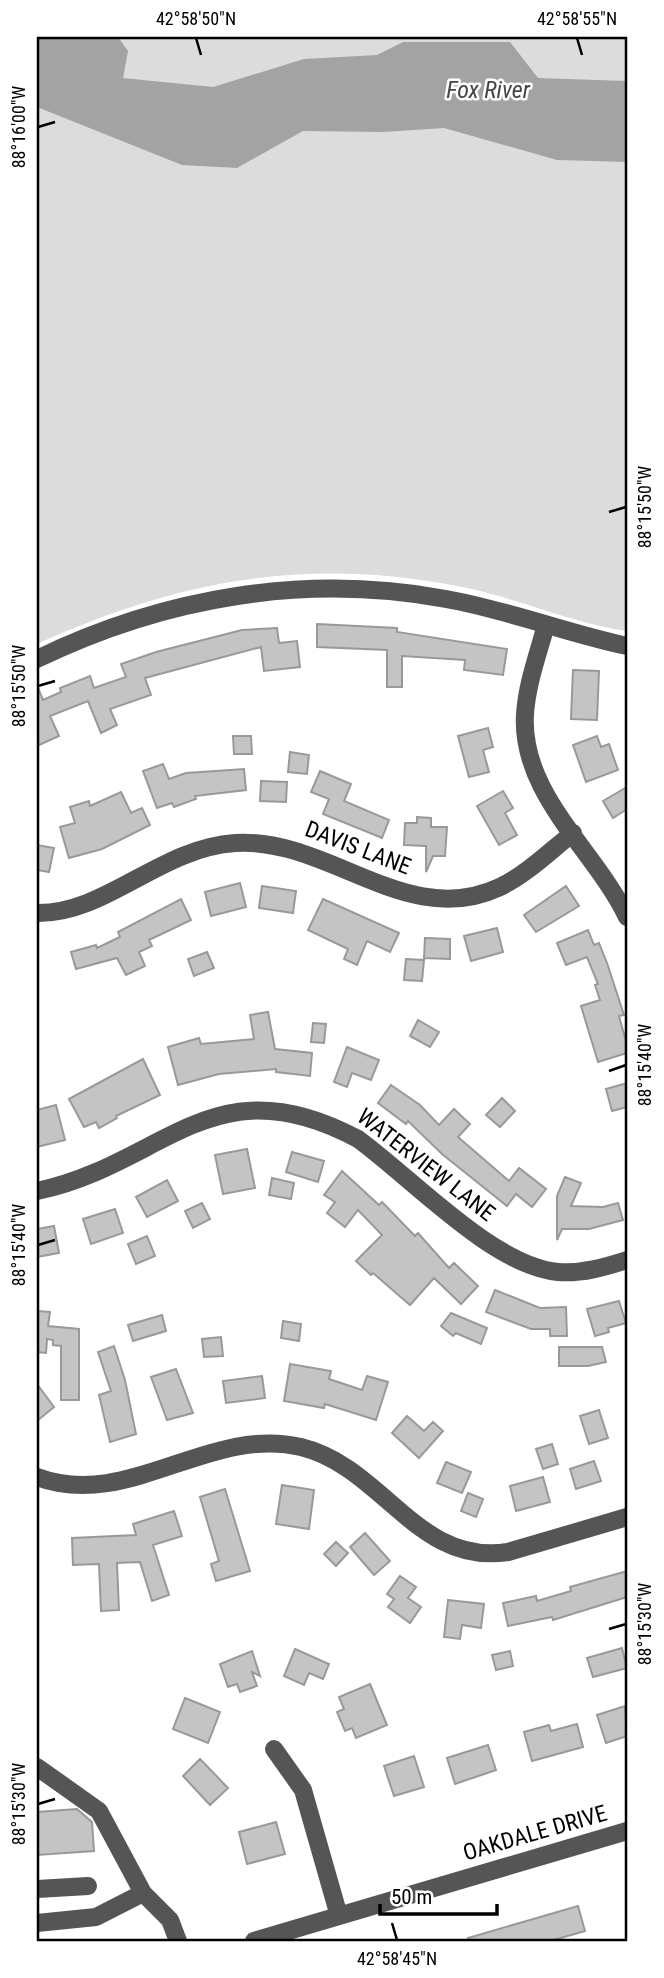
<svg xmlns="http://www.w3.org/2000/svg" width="664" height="1978" font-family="'Roboto Condensed',sans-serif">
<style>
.green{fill:#dcdcdc}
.water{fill:#a3a3a3}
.building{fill:#c4c4c4;stroke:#999;stroke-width:2}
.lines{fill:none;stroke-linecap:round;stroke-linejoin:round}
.minor{stroke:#555;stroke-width:18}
.ticks{fill:none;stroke:#000;stroke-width:2.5}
.labels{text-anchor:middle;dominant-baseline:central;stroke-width:5;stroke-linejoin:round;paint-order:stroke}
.street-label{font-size:23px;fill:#000;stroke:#fff}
.water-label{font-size:24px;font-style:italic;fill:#444;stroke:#fff}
.neatline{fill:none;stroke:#000;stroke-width:2.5}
.ticks-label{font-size:18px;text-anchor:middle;fill:#000}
</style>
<rect width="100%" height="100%" fill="#fff"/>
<!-- green -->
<path class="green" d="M37,37H627V631C571,623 518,598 462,587C307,556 179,580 37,644Z"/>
<!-- water -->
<path class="water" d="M37,37H118L128,51L123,78L213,87L304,59L377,55L403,42H510L538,78L627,81V162L557,160L444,128L383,132L303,131L237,168L182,165L37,107Z"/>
<!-- building -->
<path class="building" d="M317,624L397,628V632L507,649L503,675L464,670L465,660L402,656V687H387V650L317,647Z
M277,628L279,643L297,641L300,667L264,671L261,647L145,678L151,695L110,709L117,725L101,733L88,701L50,716L59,736L37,746V685L43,700L61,692L60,688L90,676L94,688L126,677L121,664L156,652L242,630Z
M573,670L599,671L597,720L571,719Z
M488,728L493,747L483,750L489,772L469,777L458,736Z
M233,736H251L252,754H234Z
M597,736L601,747L609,744L618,770L586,782L573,745Z
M290,752L309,755L307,774L288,772Z
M163,764L169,779L186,773L244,769L246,790L195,796L196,799L174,807L172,803L157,808L143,771Z
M320,771L351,784L344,801L389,820L382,838L323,814L329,799L311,792Z
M261,781L287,782L286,802L260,801Z
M627,787V809L613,818L603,801Z
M503,791L513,808L505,813L517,835L499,845L477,806Z
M121,792L131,813L142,808L150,825L102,849L69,858L60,827L75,823L70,807L89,801L90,806Z
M417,817L431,818V827H447L445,856H433L426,872V846L404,845L405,823H417Z
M37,845L54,848L49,872L37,870Z
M240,883L246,907L211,916L205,892Z
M262,886L296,891L293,913L259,908Z
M566,886L579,906L536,932L524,915Z
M181,899L191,920L149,940L152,946L139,952L145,966L126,975L117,958L76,969L71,952L96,945L97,948L120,937L118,932Z
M323,899L399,933L390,952L367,941L357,965L344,959L348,949L308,930Z
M497,928L503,952L471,961L464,936Z
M588,930L594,945L599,943L607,963L624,1015L619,1016L627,1045V1053L598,1062L581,1006L600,1000L595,985L598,984L587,957L566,965L557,943Z
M425,938L450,939V959L424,958Z
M207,952L214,968L194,976L188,959Z
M406,959L424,960L422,981L404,980Z
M268,1012L275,1049L312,1053L310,1076L276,1072V1069L219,1074L178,1085L168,1047L199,1038L201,1044L254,1039L250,1015Z
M418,1020L439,1032L430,1047L410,1036Z
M313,1023L326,1024L324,1043L311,1042Z
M347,1047L379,1060L371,1080L352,1073L347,1087L334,1082Z
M143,1059L160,1095L116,1116L117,1118L99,1128L96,1122L84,1127L69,1099Z
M627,1083V1107L612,1111L606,1089Z
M391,1085L420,1105L439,1125L454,1109L470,1124L458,1137L509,1181L519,1168L546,1189L532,1207L516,1194L507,1206L442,1154L408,1121L406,1124L378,1103Z
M502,1098L515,1111L500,1127L486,1115Z
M56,1105L65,1140L37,1147V1110Z
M247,1149L255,1188L223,1194L215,1155Z
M292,1152L324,1161L318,1182L286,1172Z
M342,1171L379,1205L382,1202L415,1236L418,1233L449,1268L454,1263L478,1286L461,1304L434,1278L410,1305L373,1273L371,1275L356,1261L382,1235L358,1210L345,1227L327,1213L335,1202L324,1195Z
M565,1177L581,1183L571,1206L603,1207L618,1203L623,1220L589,1229H562L557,1240V1196Z
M272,1178L294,1183L291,1199L269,1195Z
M167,1180L178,1201L147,1217L136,1197Z
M202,1203L210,1219L193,1228L185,1211Z
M115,1209L123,1233L91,1244L83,1219Z
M54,1226L59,1253L37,1257V1229Z
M147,1236L155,1256L136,1264L128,1244Z
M495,1290L540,1308L566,1307L567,1336H550V1329H531L486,1312Z
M619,1301L626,1323L608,1328L609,1332L595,1336L587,1309Z
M37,1311L50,1312L48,1326L79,1329V1400H61V1346L53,1345V1340L47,1339L46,1353L37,1352Z
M451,1313L487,1328L481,1344L456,1333L453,1336L441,1326Z
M162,1315L166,1331L133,1341L128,1325Z
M283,1321L301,1324L299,1341L281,1338Z
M221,1337L223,1356L204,1357L202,1339Z
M114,1346L125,1380L136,1434L110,1442L99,1395L111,1391L98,1352Z
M559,1347H602L606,1362L588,1366H559Z
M290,1364L331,1371L329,1379L362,1390L367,1376L388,1382L376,1420L325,1404L324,1408L284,1401Z
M176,1369L193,1413L167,1420L151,1377Z
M262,1376L265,1398L226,1403L223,1381Z
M37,1384L54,1407L37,1421Z
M599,1410L608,1438L589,1444L580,1416Z
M407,1416L424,1431L433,1422L443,1431L419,1458L392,1433Z
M552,1444L558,1464L543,1469L536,1449Z
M594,1461L601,1481L576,1489L570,1469Z
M446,1462L471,1472L462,1493L437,1483Z
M543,1477L550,1502L516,1511L510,1486Z
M282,1485L314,1490L309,1529L276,1524Z
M225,1489L250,1571L216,1581L211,1564L219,1561L200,1497Z
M468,1493L483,1499L476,1517L461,1511Z
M174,1511L182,1536L153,1545L169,1595L152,1601L140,1562L117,1563L119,1610L101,1611L99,1564L73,1565L72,1538L136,1535L133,1524Z
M365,1533L390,1561L374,1575L350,1547Z
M336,1542L348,1553L336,1566L324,1554Z
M627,1571V1597L553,1620L552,1617L508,1626L503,1603L536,1596L537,1601L571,1591L570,1587Z
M400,1576L416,1587L408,1598L421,1607L410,1623L388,1607L394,1599L387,1594Z
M448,1600L484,1604L481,1628L462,1625L460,1639L444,1637Z
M622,1648L627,1668L593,1677L587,1658Z
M295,1649L329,1664L323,1679L309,1673L304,1685L284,1676Z
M252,1651L260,1676L252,1672L257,1686L240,1692L237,1684L228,1687L220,1664Z
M510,1651L513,1666L496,1670L492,1655Z
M370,1684L387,1725L356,1738L352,1728L345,1731L337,1712L344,1709L339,1697Z
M185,1698L220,1712L208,1743L173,1729Z
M625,1706L627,1736L606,1743L597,1715Z
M577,1724L583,1747L532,1761L524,1732L549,1725L551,1731Z
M488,1745L496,1770L455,1784L447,1758Z
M414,1756L424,1787L394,1796L384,1766Z
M200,1759L228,1788L210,1805L183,1776Z
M77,1809L92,1822L94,1851L37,1855V1812Z
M276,1822L285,1854L247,1864L239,1832Z
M578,1906L585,1931L550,1941H468V1938Z"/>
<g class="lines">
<!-- minor -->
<path class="minor" d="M546,625C538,654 527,684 525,714C520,794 595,850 627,917
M37,659C165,597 306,573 446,599C508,610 566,633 627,646
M37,913C106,914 160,848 235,843C329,837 407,931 500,887C527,874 550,851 573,833
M37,1191C165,1164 213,1061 358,1139C413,1179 493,1266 558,1272C582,1274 605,1267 627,1260
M37,1477C128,1511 209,1425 301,1447C383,1467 417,1566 508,1552L627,1517
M274,1749L303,1790L339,1916
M37,1767L99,1811L143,1893L96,1917L37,1923
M37,1889L88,1886
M143,1893L170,1920L178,1941
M254,1941L627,1831"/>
</g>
<!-- ticks -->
<path class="ticks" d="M196,38L201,55M577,38L582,55M38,127L55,122M609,512L626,507M38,686L55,681M609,1071L626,1065M38,1245L55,1240M609,1629L626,1624M38,1804L55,1799M392,1923L397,1940"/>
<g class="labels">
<!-- street labels -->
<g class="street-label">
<text transform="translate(358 848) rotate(21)">DAVIS LANE</text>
<text transform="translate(426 1165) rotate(38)">WATERVIEW LANE</text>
<text transform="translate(535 1833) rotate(-16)">OAKDALE DRIVE</text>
</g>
<!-- water labels -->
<g class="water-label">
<text x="488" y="90">Fox River</text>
</g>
</g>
<!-- border -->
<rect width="664" height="1978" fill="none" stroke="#ffffff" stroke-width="77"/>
<!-- scale -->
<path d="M380 1904v10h117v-10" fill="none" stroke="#000000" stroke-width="3.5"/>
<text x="391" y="1904" font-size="21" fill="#000000" stroke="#ffffff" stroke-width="5" paint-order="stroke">50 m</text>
<rect x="38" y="38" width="588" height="1902" class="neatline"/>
<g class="ticks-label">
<text x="196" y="25">42°58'50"N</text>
<text x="577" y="25">42°58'55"N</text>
<text transform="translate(19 127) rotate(-90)" y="6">88°16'00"W</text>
<text transform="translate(645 507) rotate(-90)" y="6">88°15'50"W</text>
<text transform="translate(19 686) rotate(-90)" y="6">88°15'50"W</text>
<text transform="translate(645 1065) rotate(-90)" y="6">88°15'40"W</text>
<text transform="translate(19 1245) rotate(-90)" y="6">88°15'40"W</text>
<text transform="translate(645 1624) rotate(-90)" y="6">88°15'30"W</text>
<text transform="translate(19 1804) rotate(-90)" y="6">88°15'30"W</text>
<text x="397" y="1965">42°58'45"N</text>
</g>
</svg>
